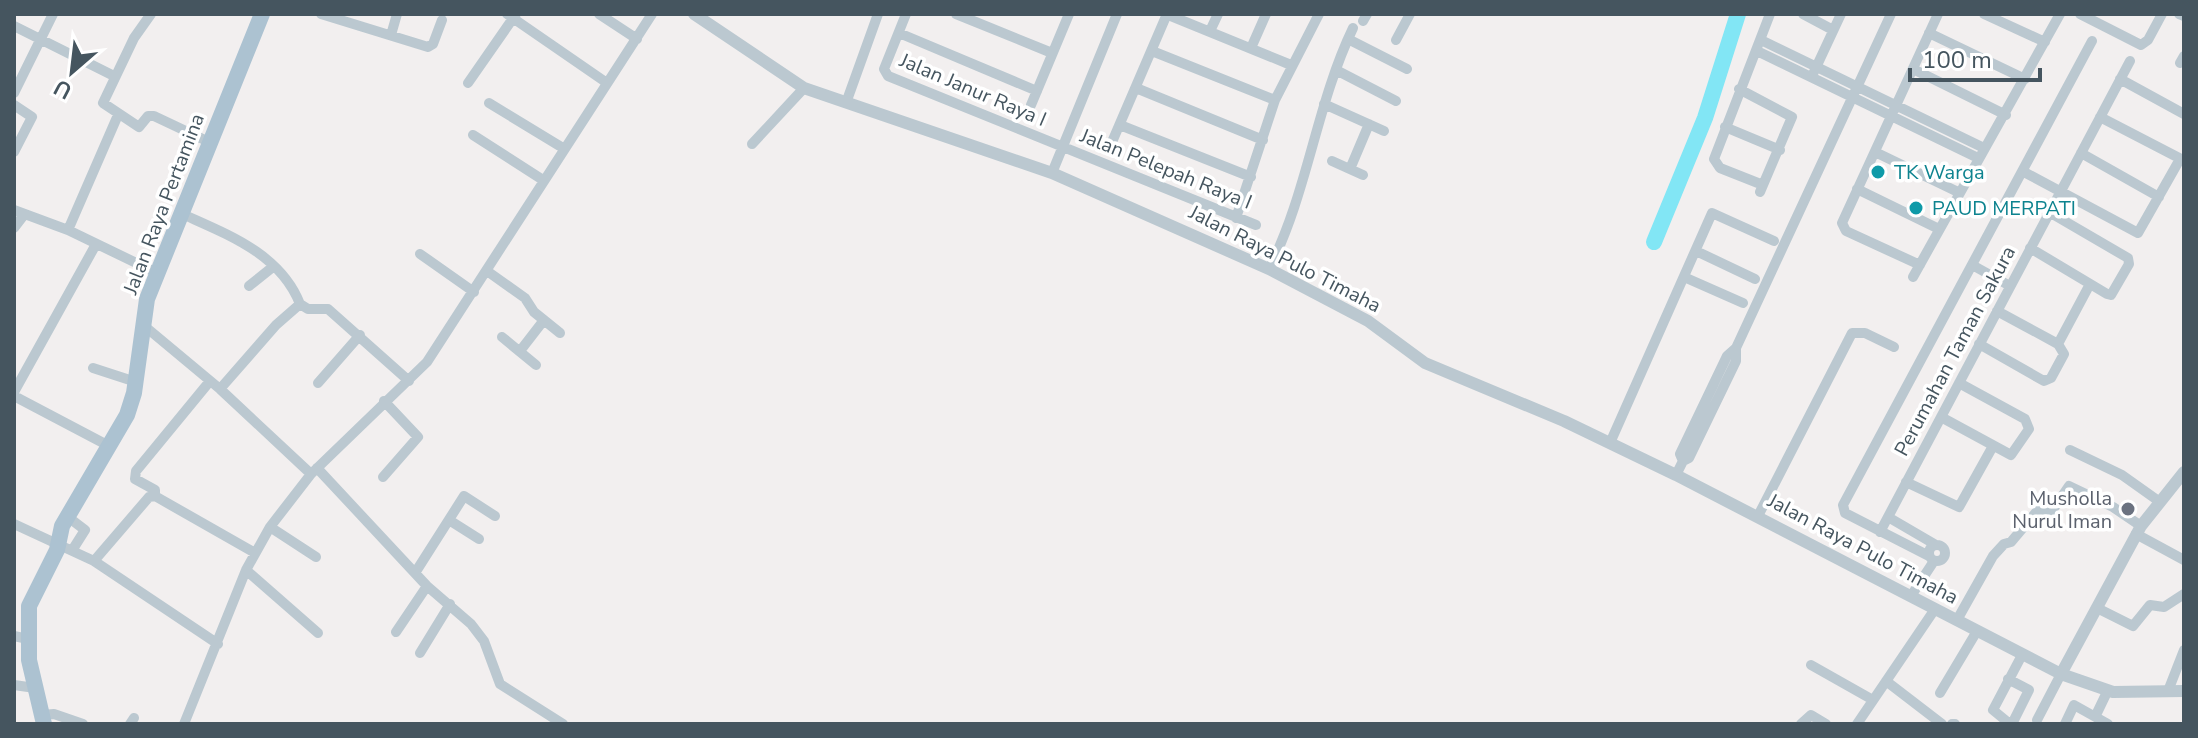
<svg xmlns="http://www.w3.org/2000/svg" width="2198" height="738" font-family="'Nunito Sans',sans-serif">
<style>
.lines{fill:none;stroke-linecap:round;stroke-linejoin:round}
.river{stroke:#82e6f5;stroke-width:16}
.minor{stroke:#bbc8d0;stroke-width:10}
.tertiary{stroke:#bbc8d0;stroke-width:12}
.primary{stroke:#acc2d1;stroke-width:16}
.culture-dot{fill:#0f9aa8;stroke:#fff;stroke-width:3}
.worship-dot{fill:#6b7280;stroke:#fff;stroke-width:3}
.labels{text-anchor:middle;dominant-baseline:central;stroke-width:7;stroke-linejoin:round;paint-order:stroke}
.street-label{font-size:20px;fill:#45555f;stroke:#fff}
.culture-label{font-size:20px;fill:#0d838f;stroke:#fff;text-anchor:start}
.worship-label{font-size:20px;fill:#5b616d;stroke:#fff;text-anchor:end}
</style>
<rect width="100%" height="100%" fill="#f2efef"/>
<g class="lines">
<!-- river -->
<path class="river" d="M1654,242L1705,118L1738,14"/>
<!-- minor -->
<path class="minor" d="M151,14L134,38L103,103L139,127L148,116H154L209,142
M321,14L428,47L433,44L442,20
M507,14L607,83
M599,14L637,39
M906,14L884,69L888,76L1256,225
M956,14L1052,53
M1166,14L1291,65
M1803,14L1833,30
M1984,14L2045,42
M2080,14L2141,45L2148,40L2162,14
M2179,14L2184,16
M1363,21L1367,14
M14,26L114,76
M1210,31L1218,14
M899,33L1037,91
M1929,33L2025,79
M391,35L397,14
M1348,39L1407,69
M1396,40L1410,14
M1761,40L1984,148
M1251,48L1266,14
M1152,51L1275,100
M1757,51L1978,158
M2180,63L2184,56
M1913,69L2006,115
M1336,70L1396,101
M1813,74L1841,14
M2120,79L2184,114
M468,83L516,14
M1136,88L1263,140
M1739,89L1792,117L1760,192
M14,93L53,14
M489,103L563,148
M846,103L878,14
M1324,104L1384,131
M14,105L32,117L14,152
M1031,105L1069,14
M2100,117L2183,160
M1120,125L1251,177
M1725,127L1780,150
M473,135L543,180
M1112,142L1167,14
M752,144L804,88
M1875,152L1958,192
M2081,153L2159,197
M1332,161L1363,175
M1350,169L1369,124
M2024,172L2138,233L2180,159
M1052,173L1117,14
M1763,185L1720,168L1714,159L1770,14
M1857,189L1939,229
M14,210L68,230L157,273
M180,213C226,234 280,253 300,304L308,309H328L409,381
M1236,218L1275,100L1319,14
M14,228L24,215
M68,230L118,115
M2030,248L2107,294L2111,295L2129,264L2128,258L2049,212
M1696,251L1755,279
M420,254L474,292
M1920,265L1846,231L1842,223L1938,14
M1974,266L2010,286
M1269,269C1308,192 1316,105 1353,28
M487,271L525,298L534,312L560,333
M1684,277L1743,303
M1913,277L2060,14
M249,286L274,266
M142,324L220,389L311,474
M502,337L536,365
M1979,344L2044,381L2051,378L2064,354L2058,344L1997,311
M2058,344L2090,284
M520,351L544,320
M93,368L136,382
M318,383L360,335
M220,389L276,325L300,304
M14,392L95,246
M14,396L109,446
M1941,417L2011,455L2029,429L2025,419L1959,383
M1610,443L1712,213L1774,241
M2070,450L2122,475L2160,502
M1683,461L1680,454L1727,356L1736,348L1891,14
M317,468L427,586L471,624L484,641L500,684L563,724
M1676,475L1683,461L1689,458L1736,361V348
M383,477L418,437L384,401
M1906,482L1959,507L1993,446
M155,496V490L135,479L136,471L210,381
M1758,516L1852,333H1865L1894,347
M68,517L85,530L73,549
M1888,517L1936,545
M449,520L479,539
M14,524L94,561L218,644
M270,527L316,557
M1880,532L2130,61
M2136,534L2184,560
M1929 553a8 8 0 1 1 16 0a8 8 0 1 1-16 0Z
M1929,556L1845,513L1843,505L2092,41
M94,561L149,497L155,496L255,553
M246,570L318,633
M415,573L464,496L495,516
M1911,596L1934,561
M2097,608L2133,626L2150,605L2164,607L2184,594
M1957,620L1993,556L2004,544L2011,542L2038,510L2052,511L2069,486L2113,507L2141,526
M396,632L427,586
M14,636L28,639
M420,653L450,604
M1811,665L1873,700
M2008,679L2029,690L2012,724
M1886,681L1942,724
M14,685L35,688
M2168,691L2184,650
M1940,693L1977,631
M42,715L54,714L83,724
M2096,715L2108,690
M2037,720L2061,674
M130,724L134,718
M184,724L246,570L270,527L311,474L427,362L652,14
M1801,724L1811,715L1826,724
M1857,724L1935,609
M1952,724H1955
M2010,724L1993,710L2022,655
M2065,724L2074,705L2108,724"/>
<!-- tertiary -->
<path class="tertiary" d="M694,14L804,88L1052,173L1269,269L1368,321L1425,363L1564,421L1676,475L2061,674L2113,692L2184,691
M2061,674L2141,526L2184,472"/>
<!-- primary -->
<path class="primary" d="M44,724L29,660V606L57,550L62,526L127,415L134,393L147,299L262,14"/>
</g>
<!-- markers -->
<g class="culture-dot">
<circle cx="1878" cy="172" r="8"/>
<circle cx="1916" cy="208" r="8"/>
</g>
<circle class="worship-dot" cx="2128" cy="509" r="8"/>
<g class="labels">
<!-- street labels -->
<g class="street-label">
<text transform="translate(973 90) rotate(23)">Jalan Janur Raya I</text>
<text transform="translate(1166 169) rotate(22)">Jalan Pelepah Raya I</text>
<text transform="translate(164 204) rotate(-69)">Jalan Raya Pertamina</text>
<text transform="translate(1285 259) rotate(27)">Jalan Raya Pulo Timaha</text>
<text transform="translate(1955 351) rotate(-62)">Perumahan Taman Sakura</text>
<text transform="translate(1863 549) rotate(28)">Jalan Raya Pulo Timaha</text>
</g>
<!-- culture labels -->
<g class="culture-label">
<text x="1894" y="172">TK Warga</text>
<text x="1932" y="208">PAUD MERPATI</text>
</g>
<!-- worship labels -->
<g class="worship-label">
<text x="2112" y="498">Musholla<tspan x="2112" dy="23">Nurul Iman</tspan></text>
</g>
</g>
<!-- border -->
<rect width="2198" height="738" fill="none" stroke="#45555f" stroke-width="32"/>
<!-- north arrow -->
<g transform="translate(72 72) rotate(208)" stroke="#ffffff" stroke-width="6" paint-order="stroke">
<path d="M0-6L14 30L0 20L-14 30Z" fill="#45555f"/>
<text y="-12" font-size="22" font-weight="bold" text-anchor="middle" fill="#45555f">U</text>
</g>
<!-- scale -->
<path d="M1910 68v12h130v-12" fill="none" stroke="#45555f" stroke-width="4"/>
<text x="1922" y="68" font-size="24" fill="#45555f" stroke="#ffffff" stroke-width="6" paint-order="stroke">100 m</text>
</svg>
